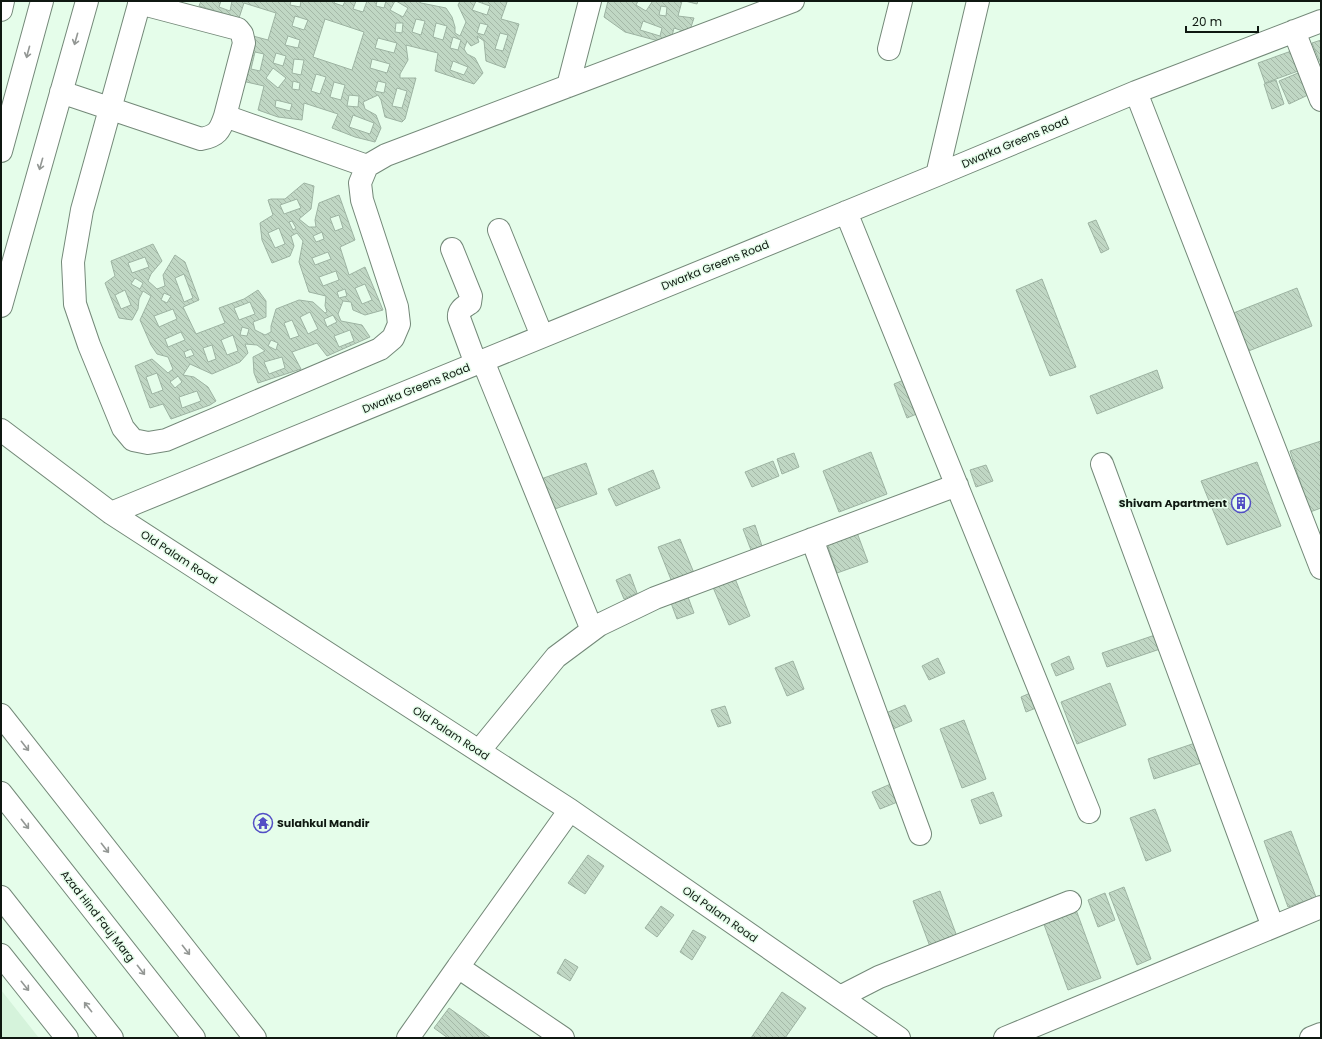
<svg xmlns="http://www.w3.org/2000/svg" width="1322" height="1039" font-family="Poppins,sans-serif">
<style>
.built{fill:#d5f3db}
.building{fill:url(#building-back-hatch);stroke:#9db3a2;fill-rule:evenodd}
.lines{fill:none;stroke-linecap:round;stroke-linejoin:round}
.minor-casing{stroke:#748979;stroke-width:24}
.major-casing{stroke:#748979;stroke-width:24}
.minor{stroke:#fff;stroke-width:22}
.major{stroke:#fff;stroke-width:22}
.oneway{stroke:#939794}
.labels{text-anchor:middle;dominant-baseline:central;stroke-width:3;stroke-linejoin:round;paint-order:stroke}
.street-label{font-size:11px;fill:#0f1811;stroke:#e5fdea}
.poi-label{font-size:11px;font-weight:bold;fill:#0f1811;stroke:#e5fdea;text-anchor:end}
</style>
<defs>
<pattern id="building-back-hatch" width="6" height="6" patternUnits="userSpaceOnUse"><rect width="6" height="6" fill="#c0d7c4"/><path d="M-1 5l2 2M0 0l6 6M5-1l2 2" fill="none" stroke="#a4b8a7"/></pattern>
</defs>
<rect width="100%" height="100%" fill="#e5fdea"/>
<!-- built -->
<path class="built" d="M1,990L39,1038H1Z"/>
<!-- building -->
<path class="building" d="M201,1H221L219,7L230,11L232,1H291L290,5L300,7L301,1H335L334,3L343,6L345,1H356L353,9L363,12L367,1H377L376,6L384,8L386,1H395L390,10L403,17L408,8L396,1H418L421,3L446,8L452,17L455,27V33L460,36L466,22L458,5L460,1H476L472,10L487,15L490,6L476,1H501L507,2L501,19L519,24L505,68L486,61L484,41L477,36L479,42L471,46L467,41L464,49L467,54L475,58L483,73L474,84L435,71L438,53L406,45L408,60L400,74V78H416L405,119L402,122L385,117L381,100L378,95L363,102L365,109L376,115L381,128L375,142L355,137L332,128L338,114L304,103L302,120L278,117L258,110L264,86L242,81L253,36L268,40L276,13L244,3L239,18L199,6ZM295,16L308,20L304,30L292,26ZM416,19L425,21L421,35L412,32ZM396,23H403L402,33L395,32ZM436,23L447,26L443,40L433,37ZM480,23L488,25L484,35L477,33ZM500,33L508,35L503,51L495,49ZM288,36L300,40L298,48L285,45ZM453,37L461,40L458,50L450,48ZM378,38L397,43L394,53L375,48ZM255,52L264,54L260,71L251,69ZM276,53L286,56L283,66L273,63ZM294,59L304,60L301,75L292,73ZM372,59L390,64L387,73L370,68ZM453,61L468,67L464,75L450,70ZM273,68L286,78L278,88L266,78ZM316,74L326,77L320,94L311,91ZM293,81L300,83L299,90L292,89ZM378,81L386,83L384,93L375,91ZM334,82L345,85L341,100L330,97ZM397,88L407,91L402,108L392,106ZM349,95L359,96L358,107L347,106ZM276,100L292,104L290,111L275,107ZM353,115L374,123L370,134L349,127Z
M608,1H638L636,5L646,11L652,2L651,1H682L678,16L694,18L689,33L674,28L670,44L625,32L604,17ZM661,6L667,7L666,16L659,15ZM643,21L662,28L660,36L640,30Z
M685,1H698L697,4Z
M325,19L364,32L352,70L313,57Z
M1321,40V61L1320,62L1312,43Z
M1294,50L1301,70L1265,83L1258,63Z
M1298,73L1308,95L1289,104L1279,81Z
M1276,80L1284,104L1272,109L1264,84Z
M304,183L314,186L311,209L299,219L309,227H316L315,220L319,203L339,195L355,240L340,247L349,275L365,267L383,310L365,315L353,310L351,302L343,301L338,314L341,321L362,325L370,337L327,356L317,343L292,352L301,369L258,383L254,373L253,357L265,351L257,345L245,344L248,353L240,362L212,374L190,364L183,375L194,377L208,387L216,401L210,405L171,419L163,404L150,408L135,366L152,359L168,373L173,369L168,357L157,354L151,345L140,320L151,296L143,291L139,299L138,309L132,320L119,318L105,283L115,276L111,261L153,244L162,261L151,274L148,281L157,289L165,286L163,275L175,255L185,262L199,300L183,307L196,334L225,323L219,308L244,299L258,290L266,301V317L253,322L255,330L265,335L271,332V326L276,309L299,300L313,302L325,313L327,312L325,306L326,296L309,292L299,262L303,241L297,233L291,236L294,246L290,256L272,263L262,240L260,223L273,215L268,200L271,199H285ZM297,199L301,208L284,214L280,205ZM339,215L343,228L335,231L330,218ZM292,221L296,228L293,230L289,222ZM279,228L285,244L275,248L268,233ZM322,232L324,239L316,242L313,236ZM328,252L331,259L315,265L312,258ZM145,257L149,267L132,273L128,263ZM336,271L339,280L323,286L319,277ZM184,274L193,298L184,302L175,278ZM135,278L143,283L140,289L131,284ZM365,284L372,300L362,304L355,288ZM345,289L347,296L339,298L337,292ZM125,290L131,305L121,309L115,295ZM164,293L171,296L167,303L161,300ZM250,302L255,314L239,320L234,308ZM173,309L177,319L159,327L154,316ZM310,312L318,329L308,334L300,317ZM333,315L337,322L327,327L324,319ZM292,320L299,336L290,339L284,323ZM242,327L249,329L247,336L240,335ZM350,330L354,341L339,347L334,336ZM181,332L185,340L168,347L165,339ZM233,335L238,351L227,355L221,340ZM271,340L278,343L276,350L268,346ZM212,345L216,359L208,362L203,348ZM191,349L194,355L186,358L184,352ZM282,357L285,368L269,374L264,362ZM157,373L163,390L152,394L146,377ZM178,376L182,382L175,388L170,382ZM197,391L201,401L182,408L179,397Z
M1096,220L1109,249L1101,253L1088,223Z
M1042,279L1076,367L1050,376L1016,290Z
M1297,288L1312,326L1246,352L1231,314Z
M1157,370L1163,388L1097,414L1090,396Z
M906,379L919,413L907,418L894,384Z
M1321,441V508L1310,512L1290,451Z
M871,452L887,494L839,512L823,471Z
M794,453L799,467L782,474L777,459Z
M773,461L779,476L752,487L745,472Z
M1257,462L1281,526L1227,545L1201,481Z
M586,463L597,494L552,510L541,479Z
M986,465L993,481L976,487L970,470Z
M653,470L660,488L616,506L608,489Z
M755,525L762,546L751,550L743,529Z
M856,530L868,562L837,573L826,541Z
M680,539L694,573L672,582L658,547Z
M630,574L637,593L624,599L616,580Z
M734,576L750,616L729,625L712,585Z
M688,597L694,613L677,619L671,603Z
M1161,633L1166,647L1107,667L1102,653Z
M1069,656L1074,669L1056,676L1051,664Z
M938,658L945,673L929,680L922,666Z
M793,661L804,689L787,696L775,668Z
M1110,683L1126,725L1077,744L1061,702Z
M1035,691L1041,706L1026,712L1021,697Z
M905,705L912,721L893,729L886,713Z
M725,706L731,723L718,727L711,710Z
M964,720L986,779L962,788L940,729Z
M1201,741L1207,761L1154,779L1148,759Z
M893,783L900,801L880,809L872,792Z
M993,792L1002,816L980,824L971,800Z
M1155,809L1171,851L1146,861L1130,818Z
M1291,831L1316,897L1288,907L1264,841Z
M588,855L604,866L585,894L568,883Z
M1124,887L1151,959L1137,965L1109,893Z
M940,891L959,942L932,952L913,901Z
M1105,893L1115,920L1098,927L1088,900Z
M661,906L674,915L657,937L645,928Z
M1075,907L1101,978L1068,990L1042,919Z
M693,930L706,937L692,960L680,952Z
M565,959L578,967L570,981L557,973Z
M782,992L806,1008L785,1038H751Z
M449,1008L491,1038H448L434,1028Z"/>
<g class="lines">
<!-- minor casing -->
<g class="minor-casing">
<path id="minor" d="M140,1L82,210L73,262L75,304L89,345L123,428L133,440L148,443L166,440L380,349L393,338L399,324L397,307L362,200L360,183L367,166L386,155L793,1
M139,3L238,29L242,34L244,43L225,116
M1,10L3,1
M1294,31L1321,100
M889,49L901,1
M568,86L590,1
M61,92L201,139C217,136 220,131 225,116L367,166
M1136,92L1321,568
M1,151L42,1
M937,175L978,1
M846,212L1089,812
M499,230L542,336
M452,249L471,296L470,303C464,307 458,310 459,318L476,364
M1,306L87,1
M483,361L592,630
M1,430L111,513L570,810L899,1038
M1102,464L1273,927
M111,513L937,175L1136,92L1321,21
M812,539L920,834
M1,715L255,1038
M479,751L556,657L599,625L655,598L957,485
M1,955L67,1038
M840,997L879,977L1070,902
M408,1038L458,967
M563,1038L458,967L570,810
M1005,1038L1321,907
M1311,1038L1321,1034"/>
</g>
<!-- major casing -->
<g class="major-casing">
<path id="major" d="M1,793L194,1038
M1,897L112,1038"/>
</g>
<!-- minor -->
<use href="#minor" class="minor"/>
<!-- major -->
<use href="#major" class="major"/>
</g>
<!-- one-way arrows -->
<defs><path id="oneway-shaft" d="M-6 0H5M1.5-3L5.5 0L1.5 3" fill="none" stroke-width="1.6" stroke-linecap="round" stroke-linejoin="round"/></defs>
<g class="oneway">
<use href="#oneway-shaft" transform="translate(76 39) rotate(106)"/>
<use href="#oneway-shaft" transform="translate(28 52) rotate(105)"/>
<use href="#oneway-shaft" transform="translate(41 164) rotate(106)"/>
<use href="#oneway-shaft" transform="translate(25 746) rotate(52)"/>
<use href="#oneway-shaft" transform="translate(25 824) rotate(52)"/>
<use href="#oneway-shaft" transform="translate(105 848) rotate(52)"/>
<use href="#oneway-shaft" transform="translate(186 950) rotate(52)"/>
<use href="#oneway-shaft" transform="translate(141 970) rotate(52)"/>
<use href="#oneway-shaft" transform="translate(25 986) rotate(51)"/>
<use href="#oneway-shaft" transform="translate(88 1007) rotate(-128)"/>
</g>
<!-- icons -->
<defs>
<g id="building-ring" transform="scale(1)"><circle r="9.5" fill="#e5fdea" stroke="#524ec5" stroke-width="1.5"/><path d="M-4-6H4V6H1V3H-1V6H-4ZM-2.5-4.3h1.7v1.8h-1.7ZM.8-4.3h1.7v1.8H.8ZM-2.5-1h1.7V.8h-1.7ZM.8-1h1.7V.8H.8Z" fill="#524ec5"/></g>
<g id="temple-ring" transform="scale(1)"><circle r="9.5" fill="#e5fdea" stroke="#524ec5" stroke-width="1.5"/><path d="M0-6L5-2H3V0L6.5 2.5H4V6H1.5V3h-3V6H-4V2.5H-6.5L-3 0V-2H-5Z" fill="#524ec5"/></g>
</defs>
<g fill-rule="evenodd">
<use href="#building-ring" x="1241" y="503"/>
<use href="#temple-ring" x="263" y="823"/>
</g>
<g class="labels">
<!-- street labels -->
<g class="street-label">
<text transform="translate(1015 142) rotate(-23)">Dwarka Greens Road</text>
<text transform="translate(715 265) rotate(-22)">Dwarka Greens Road</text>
<text transform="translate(416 388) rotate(-22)">Dwarka Greens Road</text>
<text transform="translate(179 557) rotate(33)">Old Palam Road</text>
<text transform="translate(451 733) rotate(33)">Old Palam Road</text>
<text transform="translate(720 914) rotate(35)">Old Palam Road</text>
<text transform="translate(98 916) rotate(52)">Azad Hind Fauj Marg</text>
</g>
<!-- poi labels -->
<g class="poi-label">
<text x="1227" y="503">Shivam Apartment</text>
<text x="277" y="823" text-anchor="start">Sulahkul Mandir</text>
</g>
</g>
<!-- border -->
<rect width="1322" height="1039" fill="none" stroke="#0f1811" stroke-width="4"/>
<!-- scale -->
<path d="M1186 26v6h72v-6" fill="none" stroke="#0f1811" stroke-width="2"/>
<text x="1192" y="26" font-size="12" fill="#0f1811" stroke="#e5fdea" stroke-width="3" paint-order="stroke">20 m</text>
</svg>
